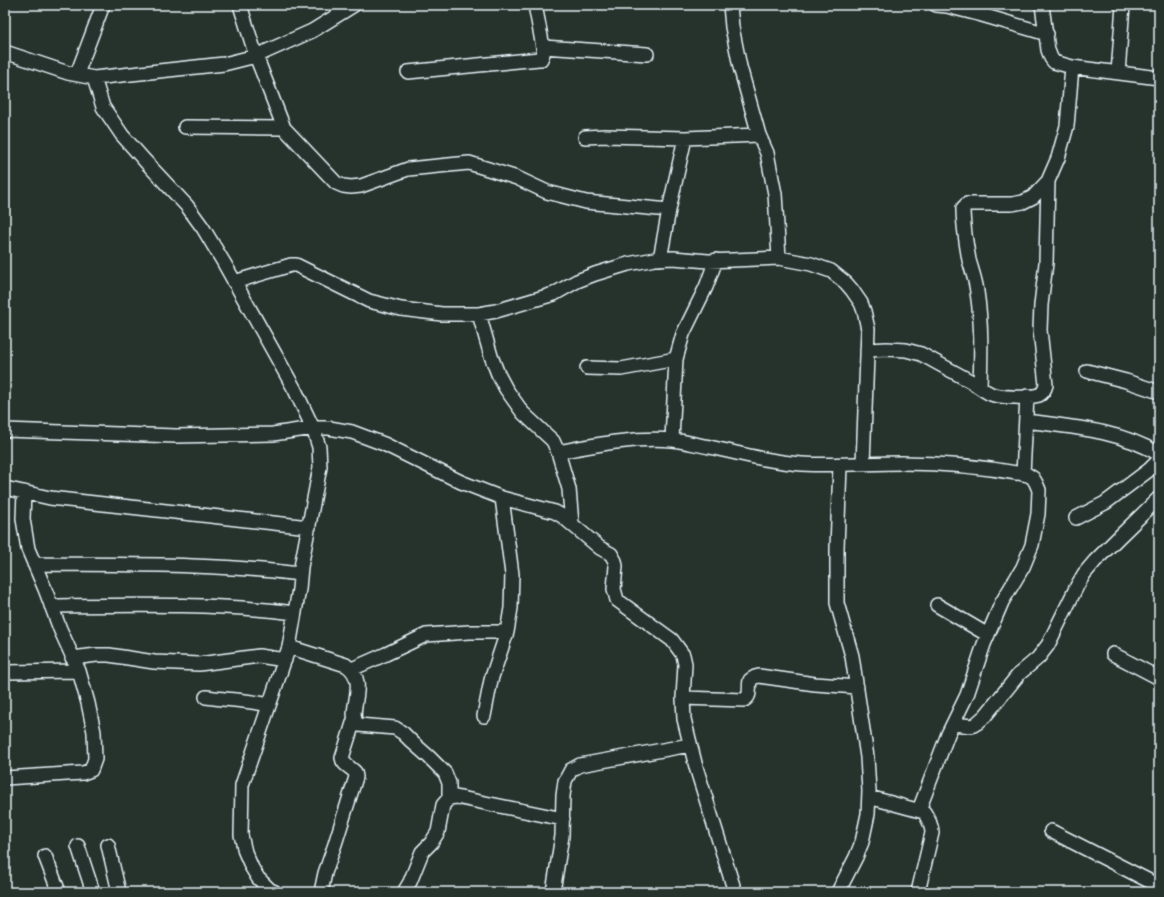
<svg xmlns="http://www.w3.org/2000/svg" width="1164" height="897" font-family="Pangolin,sans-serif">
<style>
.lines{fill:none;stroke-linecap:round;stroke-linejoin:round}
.minor-casing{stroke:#e8f1f8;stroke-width:16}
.minor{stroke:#26332d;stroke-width:13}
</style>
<rect width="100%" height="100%" fill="#26332d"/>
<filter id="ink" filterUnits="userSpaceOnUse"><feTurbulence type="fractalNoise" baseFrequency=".025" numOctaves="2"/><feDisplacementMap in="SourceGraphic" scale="8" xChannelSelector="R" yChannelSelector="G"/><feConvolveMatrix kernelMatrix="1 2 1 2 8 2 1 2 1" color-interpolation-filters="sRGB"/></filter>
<g filter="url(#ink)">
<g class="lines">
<!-- minor casing -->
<g class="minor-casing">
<path id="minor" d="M240,5L256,56L284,128L336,183L343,186L351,187L361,186L408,169L469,163L517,178L547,192L586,202L669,210L660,259
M535,5L543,47L647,54
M730,5L732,27L740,67L759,135L767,153L775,194L779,258
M936,5L947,6L982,15L1047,34
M1042,5L1048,50L1051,58L1054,62L1072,67
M5,52L68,73L94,78L224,64L256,56L312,31L354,5
M408,72L539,59H541L543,54V47
M1118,73L1123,5
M77,74L103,5
M94,78L103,107L122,135L145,161L187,206L203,228L224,263L295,390L313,428L319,447L320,467L301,567L299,589L289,647L242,785L241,835L245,852L252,868L258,878L270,890L275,892
M185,127L284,128
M585,137L605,136L685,138
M669,210L685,138L759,135
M234,282L291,265H296L369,301L401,309L442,314H479L496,311L554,294L577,281L595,274L628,264L655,259L673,258L708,261L779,258L811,264L831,271L846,283L852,290L861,303L864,311L868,329L863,464
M479,314L491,356L498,374L506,389L523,413L553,441L558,452L569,489L572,524
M867,350L887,349L906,350L921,354L972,382C978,386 984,391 991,394C1001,398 1029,398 1039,395C1043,393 1045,389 1046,385L1040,330L1041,305L1046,263L1048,181
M587,368L621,369L676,359
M1087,371L1126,381L1159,392
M980,387C981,356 982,324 977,292C976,281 972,271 969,260C966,243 963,225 963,208L967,204H1012L1023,202L1033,197L1048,181L1058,158L1067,126L1072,67L1159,78
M1026,421C1071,427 1119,430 1159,454
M5,430L176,436L273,434L313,428H329L352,432L384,444L461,482L502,498L555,512L562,516L600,548L611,554L615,561L616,566L614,589L617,600L672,640L683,655L685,664L683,698L684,719L696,767L735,892
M672,440L676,359L683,334L706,287L716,260
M558,452C595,445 633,437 672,440C684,441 697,445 710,447C741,454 771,462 802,464C836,466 869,463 902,463C945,463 986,467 1028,475L1033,478L1036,483L1039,490L1038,514L1032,545L1023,567L1002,602L984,644L967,695L948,734L919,810
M1023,474L1027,396
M5,488L50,498L309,527
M1076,518L1105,503L1149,470L1159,460
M34,564C123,565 213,563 300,574
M937,605L988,635
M51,606C132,605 214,603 295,613
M289,647L346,665C371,682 345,712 358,725L395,728L403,733L412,742L429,757L445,773L449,783V798
M1113,654L1159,678
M72,658L97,655H109L154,662L199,664L259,656L285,660
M352,669L386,654L426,635L469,632H507
M5,672L79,671
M206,697C227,700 248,700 269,705
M683,698L744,700C752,696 748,688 750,680L755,677L759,676L815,684L857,687
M484,716L491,680L507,632L511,608L512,574L502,498
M953,724L972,726L977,723L985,716L1019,674L1038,658L1048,645L1077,586L1084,574L1095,561L1118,538L1159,498
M5,778L83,773L91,770L95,759L94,732L88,703L79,671L60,629L45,589L28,549L23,519L24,492
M869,797L924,812C928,819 932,825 932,833L918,892
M1051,831L1159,886
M108,845L119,892
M78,846L93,892
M45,856L59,892
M321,892L325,873L335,844L356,777L355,772C350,767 343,765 342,758L354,720
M404,892L410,882L422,852L431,843L438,832L443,805L449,798L456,797L563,819
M553,892L562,836L563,796L565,781L571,770L580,765L690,745
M838,892L856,857L862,842L868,814L869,791L867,757L852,656L837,603V548L840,465"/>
</g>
<!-- minor -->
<use href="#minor" class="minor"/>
</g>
</g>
<!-- margin -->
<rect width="1164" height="897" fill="none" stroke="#26332d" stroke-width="20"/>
<rect x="10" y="10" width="1144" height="877" fill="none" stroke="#e8f1f8" stroke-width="1.5" filter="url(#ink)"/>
</svg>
